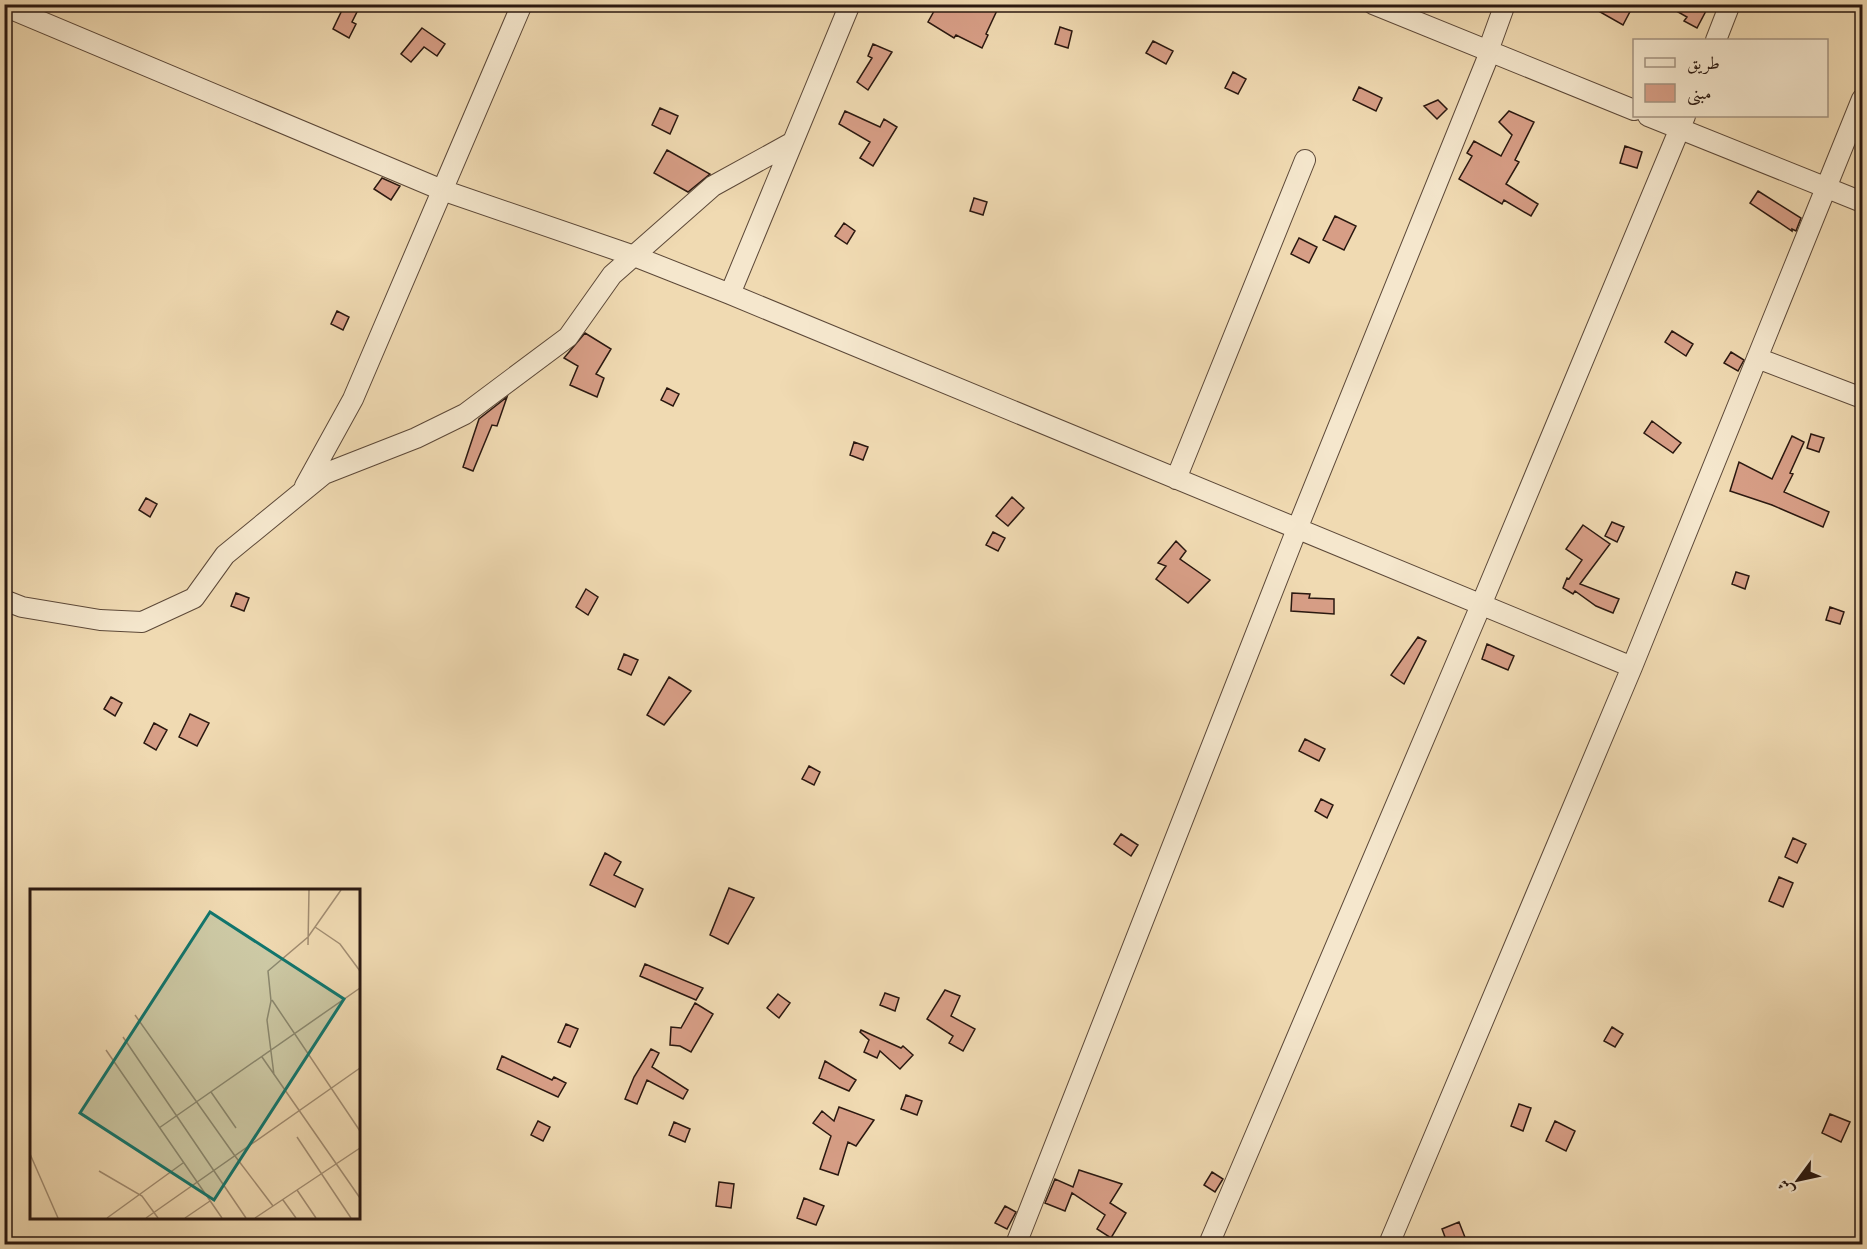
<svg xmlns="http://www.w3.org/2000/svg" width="1867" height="1249" font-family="'Sorts Mill Goudy',Amiri,serif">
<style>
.building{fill:#d79e86;stroke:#2a1810;stroke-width:1.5}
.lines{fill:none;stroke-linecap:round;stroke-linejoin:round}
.minor-casing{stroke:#5c4838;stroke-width:22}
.minor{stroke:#f5e7cd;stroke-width:20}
.inset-road{fill:none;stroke:#a18c71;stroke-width:1.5}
.view{fill:#0f766e;fill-opacity:0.15;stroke:#0f766e;stroke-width:3}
.inset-edge{fill:none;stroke:#2a1810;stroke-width:3}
</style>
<rect width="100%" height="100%" fill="#f0dab2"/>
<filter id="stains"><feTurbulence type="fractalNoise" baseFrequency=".00333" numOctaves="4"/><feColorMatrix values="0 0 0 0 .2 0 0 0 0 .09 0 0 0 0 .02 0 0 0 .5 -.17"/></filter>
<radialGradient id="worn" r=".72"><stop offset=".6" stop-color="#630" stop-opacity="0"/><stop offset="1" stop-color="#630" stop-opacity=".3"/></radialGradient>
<!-- building -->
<path class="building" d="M345,4H361L352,22L356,24L349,38L333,29Z
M938,4H1000L986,34L988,35L982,48L956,35L954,38L928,22Z
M1586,4H1634L1623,25Z
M1664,4H1699L1707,9L1697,28L1684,21L1687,17Z
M1060,27L1072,31L1068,48L1055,44Z
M422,28L445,44L437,56L424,47L411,62L401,54Z
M1153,41L1173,51L1166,64L1146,53Z
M873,44L892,52L868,90L857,82L872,58L868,56Z
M1233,72L1246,79L1238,94L1225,88Z
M1359,87L1382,98L1376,111L1353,100Z
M1438,100L1447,109L1437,119L1424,106Z
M660,108L678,116L670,134L652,125Z
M845,111L880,127L884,119L897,127L873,166L860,158L870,142L839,124Z
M1509,111L1534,122L1515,160L1519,162L1506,184L1538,204L1531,216L1504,200L1502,204L1459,179L1472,156L1467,153L1474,141L1501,156L1512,135L1499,122Z
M1625,146L1642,152L1637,168L1620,163Z
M667,150L710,174L688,192L654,173Z
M382,178L400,186L391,200L374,189Z
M1758,191L1801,218L1796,231L1792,229V231L1750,203Z
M974,198L987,202L983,215L970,211Z
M1335,216L1356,226L1344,250L1323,240Z
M844,223L855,231L847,244L835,236Z
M1299,238L1317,247L1309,263L1291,254Z
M337,311L349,317L343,330L331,324Z
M1672,331L1693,344L1686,356L1665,342Z
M585,333L611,349L596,374L604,378L597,397L570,385L578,366L564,358Z
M1731,352L1744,360L1738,371L1724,363Z
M667,388L679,394L673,406L661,400Z
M507,397L497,426L492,425L473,471L463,467L479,419Z
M1652,421L1681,443L1673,453L1644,433Z
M1811,434L1824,438L1819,452L1807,448Z
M1792,436L1804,442L1790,473L1793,474L1784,492L1829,512L1823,527L1772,505L1730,491L1739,462L1772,479Z
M854,442L868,447L863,460L850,455Z
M1012,497L1024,508L1008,526L996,516Z
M146,498L157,504L150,517L139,510Z
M1612,522L1624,527L1617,542L1605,536Z
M1583,525L1610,544L1580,584L1619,599L1613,613L1596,606L1575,591L1573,594L1563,588L1567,578L1569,579L1582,560L1566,549Z
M993,532L1005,538L998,551L986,545Z
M1176,541L1186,551L1180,559L1210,580L1188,603L1156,579L1166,566L1158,563Z
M1736,572L1749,576L1745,589L1732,584Z
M586,589L598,597L588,615L576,607Z
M236,593L249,598L244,611L231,606Z
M1292,593L1310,594L1309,598L1334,599V614L1291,611Z
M1830,607L1844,612L1840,624L1826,620Z
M1418,637L1426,641L1404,684L1391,675Z
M1487,644L1514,656L1508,670L1482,659Z
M624,654L638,660L631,675L618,669Z
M669,677L691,691L664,725L647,715Z
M111,697L122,703L115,716L104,709Z
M190,714L209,723L197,746L179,737Z
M154,723L167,730L156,750L144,743Z
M1305,739L1325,749L1319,761L1299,751Z
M809,766L820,772L814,785L802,779Z
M1321,799L1333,805L1327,818L1315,811Z
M1121,834L1138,845L1131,856L1114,844Z
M1793,838L1806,844L1797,863L1785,857Z
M605,853L621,862L614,875L643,889L635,907L590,885Z
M1779,877L1793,883L1783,907L1769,901Z
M729,888L754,898L728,944L710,935Z
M645,964L703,988L696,1000L640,976Z
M945,990L960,996L951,1016L975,1029L963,1051L949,1043L953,1036L927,1019Z
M885,993L899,998L895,1011L880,1005Z
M778,994L790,1003L779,1018L767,1008Z
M695,1003L713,1014L691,1052L680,1046L670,1045L671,1027L681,1028Z
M566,1024L578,1029L570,1047L558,1042Z
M1612,1027L1623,1034L1615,1047L1604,1041Z
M861,1030L901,1048L903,1046L913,1055L900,1069L880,1051L877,1058L864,1052L869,1040L860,1032Z
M651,1049L659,1053L652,1067L688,1090L683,1099L647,1080L637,1104L625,1099L634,1077Z
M502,1056L552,1080L554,1077L566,1083L558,1097L497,1069Z
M825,1061L856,1080L849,1091L819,1078Z
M906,1095L922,1101L917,1115L901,1109Z
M1519,1104L1531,1108L1523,1131L1511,1126Z
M839,1107L874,1120L856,1146L848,1142L838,1175L820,1169L831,1136L813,1123L822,1111L834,1121Z
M1830,1114L1850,1122L1841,1142L1822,1133Z
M538,1121L550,1127L543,1141L531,1135Z
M1555,1121L1575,1131L1566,1151L1546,1141Z
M674,1122L690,1129L685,1142L669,1135Z
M1079,1170L1122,1184L1110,1203L1126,1213L1111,1238L1097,1229L1105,1215L1072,1193L1065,1211L1045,1203L1055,1179L1073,1187Z
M1212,1172L1223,1179L1215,1192L1204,1185Z
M719,1182L734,1184L731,1208L716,1206Z
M804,1198L824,1206L816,1225L797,1218Z
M1005,1206L1016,1212L1007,1229L995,1223Z
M1459,1222L1468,1245H1448L1442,1229Z"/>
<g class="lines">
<!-- minor casing -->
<g class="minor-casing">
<path id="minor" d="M1373,4L1634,110
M4,6L442,190L634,256L730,294L1632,667
M1716,40L1730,4
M1488,51L1505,4
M1648,116L1862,202
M730,294L850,4
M1757,358L1862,398
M1176,479L1305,160
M305,486L353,399L522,4
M4,600L22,607L100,620L142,622L194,598L225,555L324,474L416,438L465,414L568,337L612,275L713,186L793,142
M1016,1244L1297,529L1490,52
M1209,1244L1481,605L1685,116
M1389,1244L1632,667L1862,99"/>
</g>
<!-- minor -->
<use href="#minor" class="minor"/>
</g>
<!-- overview -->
<g transform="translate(30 889)">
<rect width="330" height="330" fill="#f0dab2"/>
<path class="inset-road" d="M285,38L310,55L330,82M278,56L279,1M242,111L330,242M105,126L205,267M93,148L216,329M76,161L192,329M232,168L330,309M244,186L237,131L241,112L238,82L278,48L311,1M181,203L206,239M129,239L330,99M267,248L321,329M0,265L28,329M205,267L243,317M69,282L112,307L128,329M267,301L286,329M253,311L266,329M77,329L153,274M116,329L330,179M155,329L180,312M225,329L330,259"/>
<path class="view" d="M180,23L314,110L184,311L50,224Z"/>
<rect width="330" height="330" class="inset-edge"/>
</g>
<!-- margin -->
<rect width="1867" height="1249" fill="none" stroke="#f0dab2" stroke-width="24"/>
<rect x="6" y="6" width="1855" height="1237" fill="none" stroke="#2a1810" stroke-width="3"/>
<rect x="12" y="12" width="1843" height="1225" fill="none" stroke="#2a1810" stroke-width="1.5"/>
<!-- legend -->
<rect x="1633" y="39" width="195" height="78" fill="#f5e7cd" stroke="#a49481" stroke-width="1.5"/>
<rect x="1645" y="58" width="30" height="9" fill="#f5e7cd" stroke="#a49481" stroke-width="1.5"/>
<text x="1687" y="69" font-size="18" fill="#2a1810">طريق</text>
<rect x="1645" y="84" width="30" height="18" fill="#d79e86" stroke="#a49481" stroke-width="1.5"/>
<text x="1687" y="99" font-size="18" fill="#2a1810">مبنى</text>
<!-- north arrow -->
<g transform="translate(1798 1180) rotate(237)" stroke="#f5e7cd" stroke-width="4.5" paint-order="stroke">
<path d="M0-4.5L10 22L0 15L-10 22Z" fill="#2a1810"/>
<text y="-9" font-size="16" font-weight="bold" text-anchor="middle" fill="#2a1810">ش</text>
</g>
<rect width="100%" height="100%" filter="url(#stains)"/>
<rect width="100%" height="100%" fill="url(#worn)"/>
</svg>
